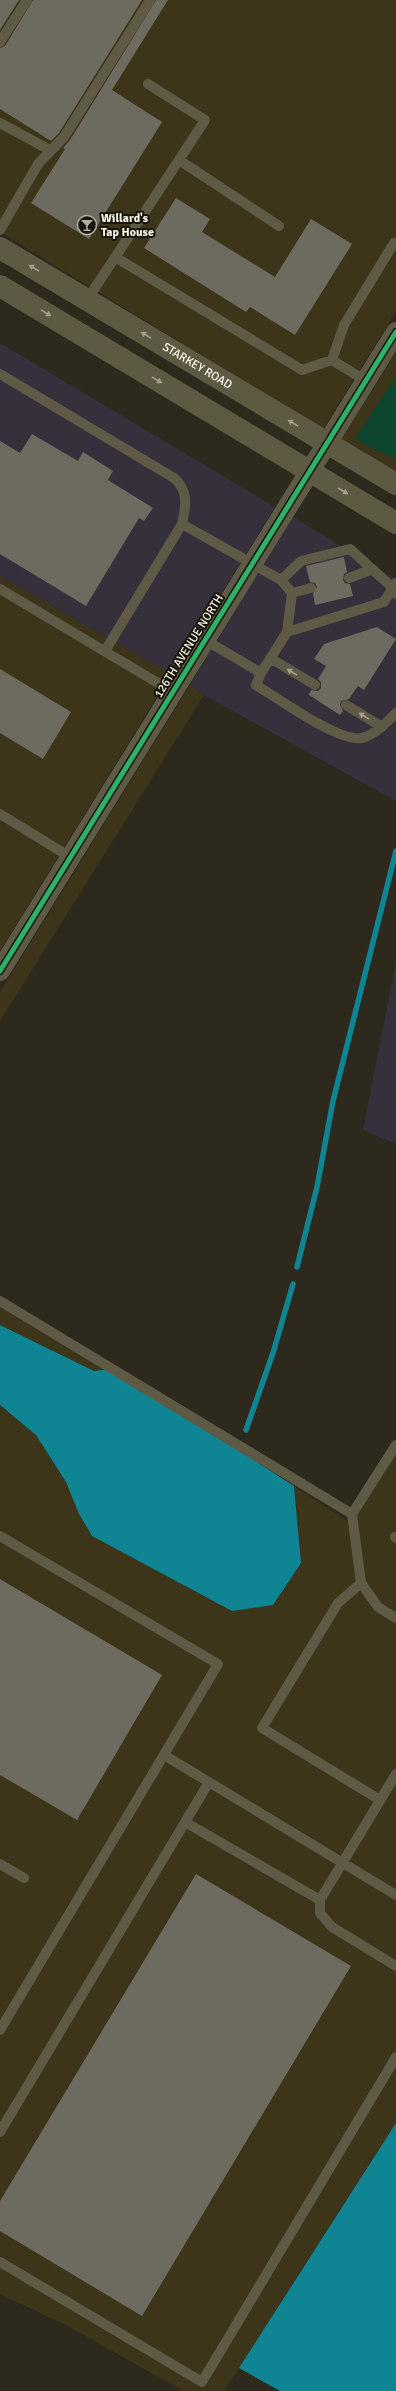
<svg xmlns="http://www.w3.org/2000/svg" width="396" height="2391" font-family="Signika,sans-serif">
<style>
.commercial{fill:#36303d}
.built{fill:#3d351a}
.green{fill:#0c462f}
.water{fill:#0f8594}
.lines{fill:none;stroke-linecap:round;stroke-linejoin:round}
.stream{stroke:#0f8594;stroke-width:5.5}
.building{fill:#6d6a60}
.lane{stroke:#5f5a46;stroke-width:10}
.street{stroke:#5f5a46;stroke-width:20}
.secondary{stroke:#5e5943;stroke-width:22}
.cycleway-casing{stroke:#18150c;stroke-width:8}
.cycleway{stroke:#2db169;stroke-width:5}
.oneway{fill:#a49f8d}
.oneway2{fill:#a4a08e}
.labels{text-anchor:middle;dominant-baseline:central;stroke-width:4;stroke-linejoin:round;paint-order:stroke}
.poi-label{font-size:12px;font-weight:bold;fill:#f9f5e7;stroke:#18150c;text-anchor:start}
.street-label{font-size:12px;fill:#f9f5e7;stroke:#18150c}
</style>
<rect width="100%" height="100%" fill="#2d2a1d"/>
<!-- commercial -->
<path class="commercial" d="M0,343L275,507L171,674L0,576Z
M293,517L396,579V801L204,695L190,685Z
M396,962V1144L363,1130Z"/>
<!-- built -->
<path class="built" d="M0,0H396V311L323,429L0,232Z
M396,352V377L356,439L396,459V472L341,440Z
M0,576L171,674L0,951Z
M190,685L204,695L0,1021V992Z
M0,1297L112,1369L94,1371L0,1325Z
M0,1405L36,1435L66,1482L79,1514L92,1536L232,1611L299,1526L294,1486L349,1522L396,1444V2123L224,2391H183L68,2326L0,2294Z"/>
<!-- green -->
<path class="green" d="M396,377V459L355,439Z"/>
<!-- water -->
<path class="water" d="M0,1325L94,1371L112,1369L294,1486L301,1563L273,1605L232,1611L92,1536L79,1514L66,1482L36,1435L0,1405Z
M396,2123V2391H280L239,2368Z"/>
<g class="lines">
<!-- stream -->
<path class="stream" d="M297,1267L317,1187L333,1101L396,851
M246,1430L273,1353L293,1284"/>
</g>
<!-- building -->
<path class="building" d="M0,0H19L0,30Z
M33,0H142L59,133L51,141L0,109V48L5,46Z
M156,0H168L112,90L162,122L89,239L31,203L65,149L63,148L70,140Z
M176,198L210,219L202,232L275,277L311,219L352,244L295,335L250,307L246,312L144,248Z
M32,434L78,461L83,452L113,471L108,480L153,508L144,521L139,518L86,606L0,554V441L20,453Z
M344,557L347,572L344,574L343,580L345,583L350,584L353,596L315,605L313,594L317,587L315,583L310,582L306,566Z
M377,627L396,639L364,690L358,686L349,699L341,701L340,705L343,711L340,715L309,695L311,690L318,691L321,688V682L318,679L326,666L314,659L324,644Z
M0,669L71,712L43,759L0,733Z
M0,1579L162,1675L77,1820L0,1775Z
M196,1874L351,1966L142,2316L0,2231V2201Z"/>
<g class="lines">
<!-- lane -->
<path class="lane" d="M0,42L27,0
M148,84L205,120L179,160
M0,123L50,150
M0,230L38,164L64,137L150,0
M115,257L302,370L332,360L366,381
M87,300L179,160L279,226
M332,360L344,325L394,243L396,244
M0,374L174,478C189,491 186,506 182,524L281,580L292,593L287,632L261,673L205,640
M349,578L373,569
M281,580L301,561L350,549L393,588L396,594
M0,589L173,692
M292,593L311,588
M287,632L384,602L396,583
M105,651L182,524
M270,658L315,685
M261,673L256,685C278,698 339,743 362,738C375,735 387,722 396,713
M346,705L382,727
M0,814L70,857
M0,1301L352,1514L396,1445
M352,1514L361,1583L378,1607L396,1618
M0,1536L218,1664L0,2030
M395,1537L396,1538
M361,1583L338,1603L262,1728L380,1800
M164,1755L396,1895
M396,1774L320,1900V1913L332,1927L396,1966
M185,1822L320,1900
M0,1864L24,1878
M0,2132L209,1782
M0,2262L202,2382L396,2057"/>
<!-- street -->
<path class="street" d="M0,971L396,332"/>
<!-- secondary -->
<g class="secondary">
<path id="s1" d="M0,248L396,484"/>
<path d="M0,286L396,523"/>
</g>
<!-- cycleway casing -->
<g class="cycleway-casing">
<path id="cycleway" d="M0,971L396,332"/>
</g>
<!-- cycleway -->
<use href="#cycleway" class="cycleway"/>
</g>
<!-- one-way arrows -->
<defs><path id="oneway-solid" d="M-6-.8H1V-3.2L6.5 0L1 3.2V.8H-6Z"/></defs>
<g class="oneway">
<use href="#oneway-solid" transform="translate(34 268) rotate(-149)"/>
<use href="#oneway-solid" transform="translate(46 313) rotate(31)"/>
<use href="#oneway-solid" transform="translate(146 335) rotate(-149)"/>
<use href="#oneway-solid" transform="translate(157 380) rotate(31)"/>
<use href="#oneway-solid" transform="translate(293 423) rotate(-149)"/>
<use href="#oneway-solid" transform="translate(343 491) rotate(31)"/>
</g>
<g class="oneway2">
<use href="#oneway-solid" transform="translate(292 672) rotate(-149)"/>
<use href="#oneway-solid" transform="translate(364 716) rotate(-148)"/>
</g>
<!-- icons -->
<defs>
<g id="bar-ring" transform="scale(1)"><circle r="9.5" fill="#18150c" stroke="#b2aea0" stroke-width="1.5"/><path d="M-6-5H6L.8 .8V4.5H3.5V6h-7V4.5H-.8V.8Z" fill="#b2aea0"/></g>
</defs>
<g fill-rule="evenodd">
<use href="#bar-ring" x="87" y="225"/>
</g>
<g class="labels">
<!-- poi labels -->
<g class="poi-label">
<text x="101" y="218">Willard's<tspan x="101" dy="14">Tap House</tspan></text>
</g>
<!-- street labels -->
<g class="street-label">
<text stroke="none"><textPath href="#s1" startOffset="230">STARKEY ROAD</textPath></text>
<text transform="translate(189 646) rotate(-58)">126TH AVENUE NORTH</text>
</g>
</g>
</svg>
